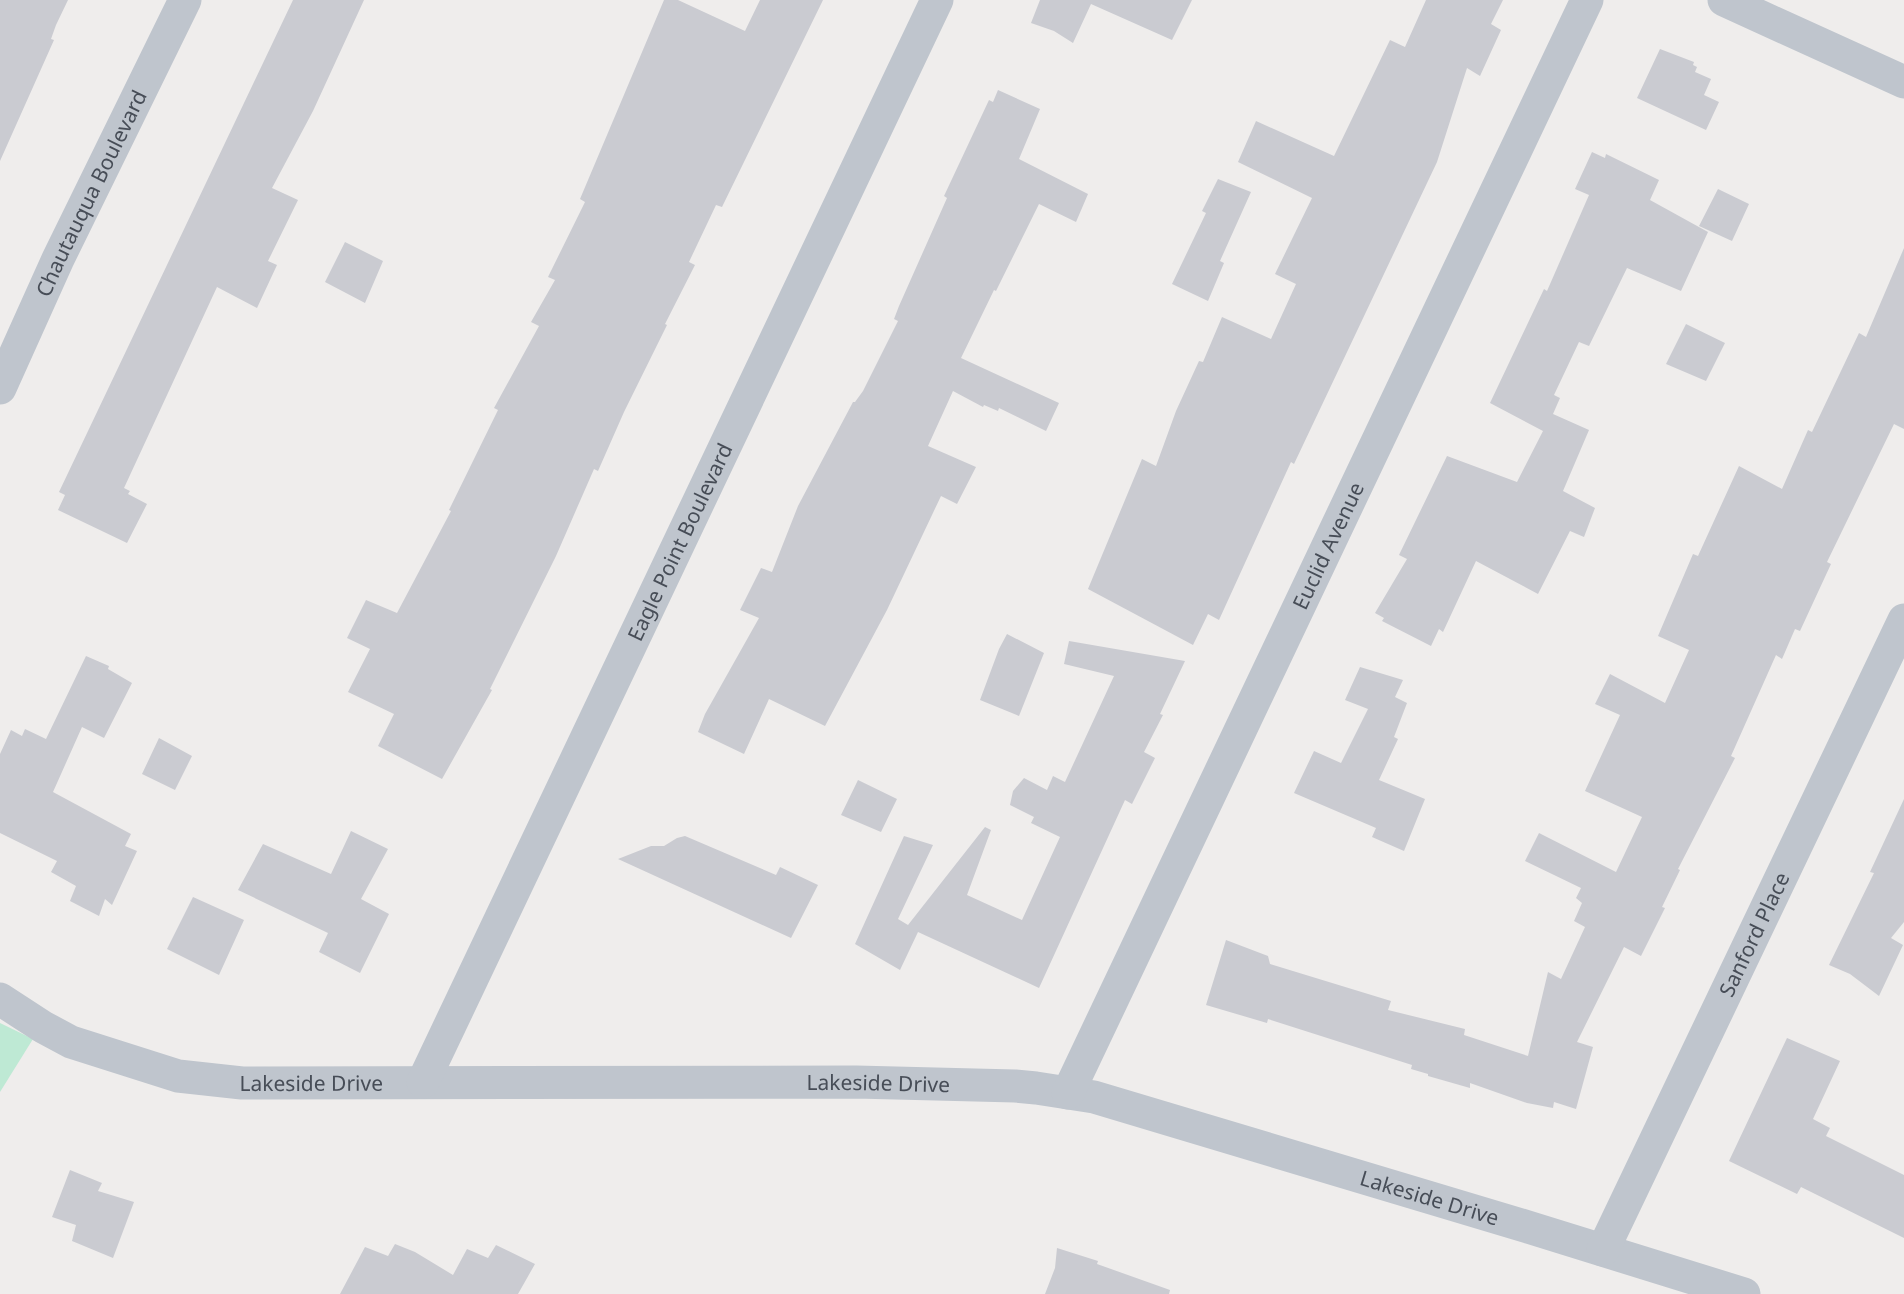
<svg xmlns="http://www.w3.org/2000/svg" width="1904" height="1294" font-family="'Noto Sans',sans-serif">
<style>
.green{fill:#bee9d4}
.building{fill:#cacbd1}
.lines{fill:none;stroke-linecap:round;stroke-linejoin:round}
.minor{stroke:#bfc5cd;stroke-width:33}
.labels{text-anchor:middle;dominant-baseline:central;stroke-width:7;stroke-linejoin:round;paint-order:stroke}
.street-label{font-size:21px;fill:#474d57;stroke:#fff}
</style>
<rect width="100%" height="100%" fill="#efedec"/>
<!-- green -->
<path class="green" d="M0,1023L33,1039L0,1092Z"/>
<!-- building -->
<path class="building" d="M0,0H68L56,25L51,39L54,40L0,161Z
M293,0H364L313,111L272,188L298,200L268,261L277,265L257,308L217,287L124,488L130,491L128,494L147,504L127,543L58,510L65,495L59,492Z
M664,0H678L745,31L760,0H823L722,207L716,205L689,262L695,265L665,324L667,325L624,412L598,471L594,469L556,556L490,689L492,690L442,779L378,746L394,714L348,692L370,649L347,638L366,600L397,613L451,511L449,510L498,410L494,408L539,326L531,322L555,280L548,277L585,202L580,199Z
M1040,0H1192L1172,40L1091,4L1073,43L1054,31L1031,23Z
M1426,0H1503L1491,24L1501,30L1480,76L1467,68L1437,162L1294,464L1291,462L1219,620L1208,614L1193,645L1088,589L1142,459L1156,466L1176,411L1199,361L1203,362L1222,317L1271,339L1296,284L1275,274L1312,198L1238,162L1256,121L1334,156L1390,40L1405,47Z
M1660,49L1694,62L1693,65L1697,67L1695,72L1711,79L1704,95L1719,102L1706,130L1637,98Z
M998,90L1040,109L1019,159L1088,194L1076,222L1039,204L996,291L994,290L961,358L1059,403L1046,431L999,408L998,411L984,405L983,407L953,391L928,446L976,467L957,504L941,496L887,610L825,726L769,699L744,754L698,732L705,714L759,618L740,610L761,568L772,572L798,506L853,402H855L863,391L898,321L894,319L899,306L947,198L944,196L989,100L993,102Z
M1592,152L1605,158L1606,154L1659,180L1650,200L1708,232L1681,291L1627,268L1589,346L1579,342L1554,395L1560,398L1553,414L1589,430L1563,491L1595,508L1584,537L1570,531L1538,594L1476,561L1443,632L1439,629L1431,646L1382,621L1384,618L1375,613L1407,559L1399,555L1447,456L1517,482L1543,431L1490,403L1544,289L1547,291L1589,195L1575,189Z
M1218,179L1251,192L1220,261L1224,263L1208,301L1172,284L1206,213L1202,211Z
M1718,189L1749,204L1732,241L1699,226Z
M345,242L383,261L365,303L325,282Z
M1904,248V429L1894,424L1827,562L1831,564L1800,631L1795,629L1782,659L1776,655L1731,756L1735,758L1678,869L1680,870L1662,907L1665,908L1641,956L1624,947L1577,1042L1593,1047L1576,1109L1554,1102L1553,1108L1527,1103L1470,1083V1088L1428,1076V1074L1411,1069L1412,1065L1268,1019L1267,1023L1206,1005L1226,940L1268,956L1270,964L1391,1001L1388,1010L1465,1029L1464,1035L1528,1056L1548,972L1561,979L1585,927L1574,921L1582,903L1576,898L1581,888L1525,861L1539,833L1616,872L1642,817L1585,791L1620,715L1595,704L1610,674L1665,703L1689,650L1658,636L1693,554L1698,556L1739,466L1782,489L1808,430L1812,432L1859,333L1866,337Z
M1686,324L1725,343L1706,381L1666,364Z
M1007,634L1044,653L1019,716L980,700L999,649Z
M1069,641L1185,661L1160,714L1163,715L1144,752L1155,758L1132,804L1125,800L1039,988L918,932L900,970L855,944L904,836L933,845L898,919L908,925L985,827L991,830L967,895L1022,920L1060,837L1031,823L1034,817L1010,805L1013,791L1024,778L1047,790L1053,776L1065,782L1114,676L1064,664Z
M86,656L109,666L108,669L132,683L104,738L82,727L53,792L131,834L125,846L137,851L112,905L105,899L99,916L70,901L76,886L51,872L57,861L0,833V754L11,730L22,736L25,729L46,739Z
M1360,667L1403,680L1395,697L1407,703L1394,737L1398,739L1379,780L1425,799L1404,851L1372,837L1376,828L1294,793L1314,751L1341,763L1368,709L1345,700Z
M159,738L192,756L175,790L142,774Z
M858,780L897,799L881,832L841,815Z
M1904,799V922L1891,938L1903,945L1879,996L1850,974L1829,965L1874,873L1870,872Z
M351,831L388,849L361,899L389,914L360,973L319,952L328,933L238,890L263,844L331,874Z
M685,836L776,875L780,867L818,885L791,938L618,859L651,846H664L677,838Z
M193,897L244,920L219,975L167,949Z
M1787,1038L1840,1061L1813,1119L1830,1128L1826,1136L1904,1175V1238L1801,1187L1797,1194L1729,1161Z
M70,1170L102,1183L98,1191L134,1202L113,1258L72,1241L76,1225L52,1217Z
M395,1244L415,1252L453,1275L467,1249L488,1258L496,1245L535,1264L518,1294H340L365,1247L388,1256Z
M1057,1248L1098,1261L1097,1264L1170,1290L1169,1294H1045L1055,1268Z"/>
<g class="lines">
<!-- minor -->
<g class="minor">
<path d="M1724,0L1904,82"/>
<path id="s1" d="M0,388L58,259L185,0"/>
<path id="s2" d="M0,999L43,1027L71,1042L178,1076L242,1083L856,1082L1015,1086L1036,1088L1094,1097L1528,1227L1744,1294"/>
<path id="s3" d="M423,1082L937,0"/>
<path id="s4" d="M1068,1093L1587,0"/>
<path id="s5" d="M1603,1250L1904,620"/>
</g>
</g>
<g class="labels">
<!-- street labels -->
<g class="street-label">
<text stroke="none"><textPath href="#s1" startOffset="215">Chautauqua Boulevard</textPath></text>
<text stroke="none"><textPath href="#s3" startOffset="598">Eagle Point Boulevard</textPath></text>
<text stroke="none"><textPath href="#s4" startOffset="606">Euclid Avenue</textPath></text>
<text stroke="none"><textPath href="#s5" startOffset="350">Sanford Place</textPath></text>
<text stroke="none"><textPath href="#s2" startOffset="329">Lakeside Drive</textPath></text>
<text stroke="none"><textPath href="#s2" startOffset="896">Lakeside Drive</textPath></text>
<text stroke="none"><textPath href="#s2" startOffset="1463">Lakeside Drive</textPath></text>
</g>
</g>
</svg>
